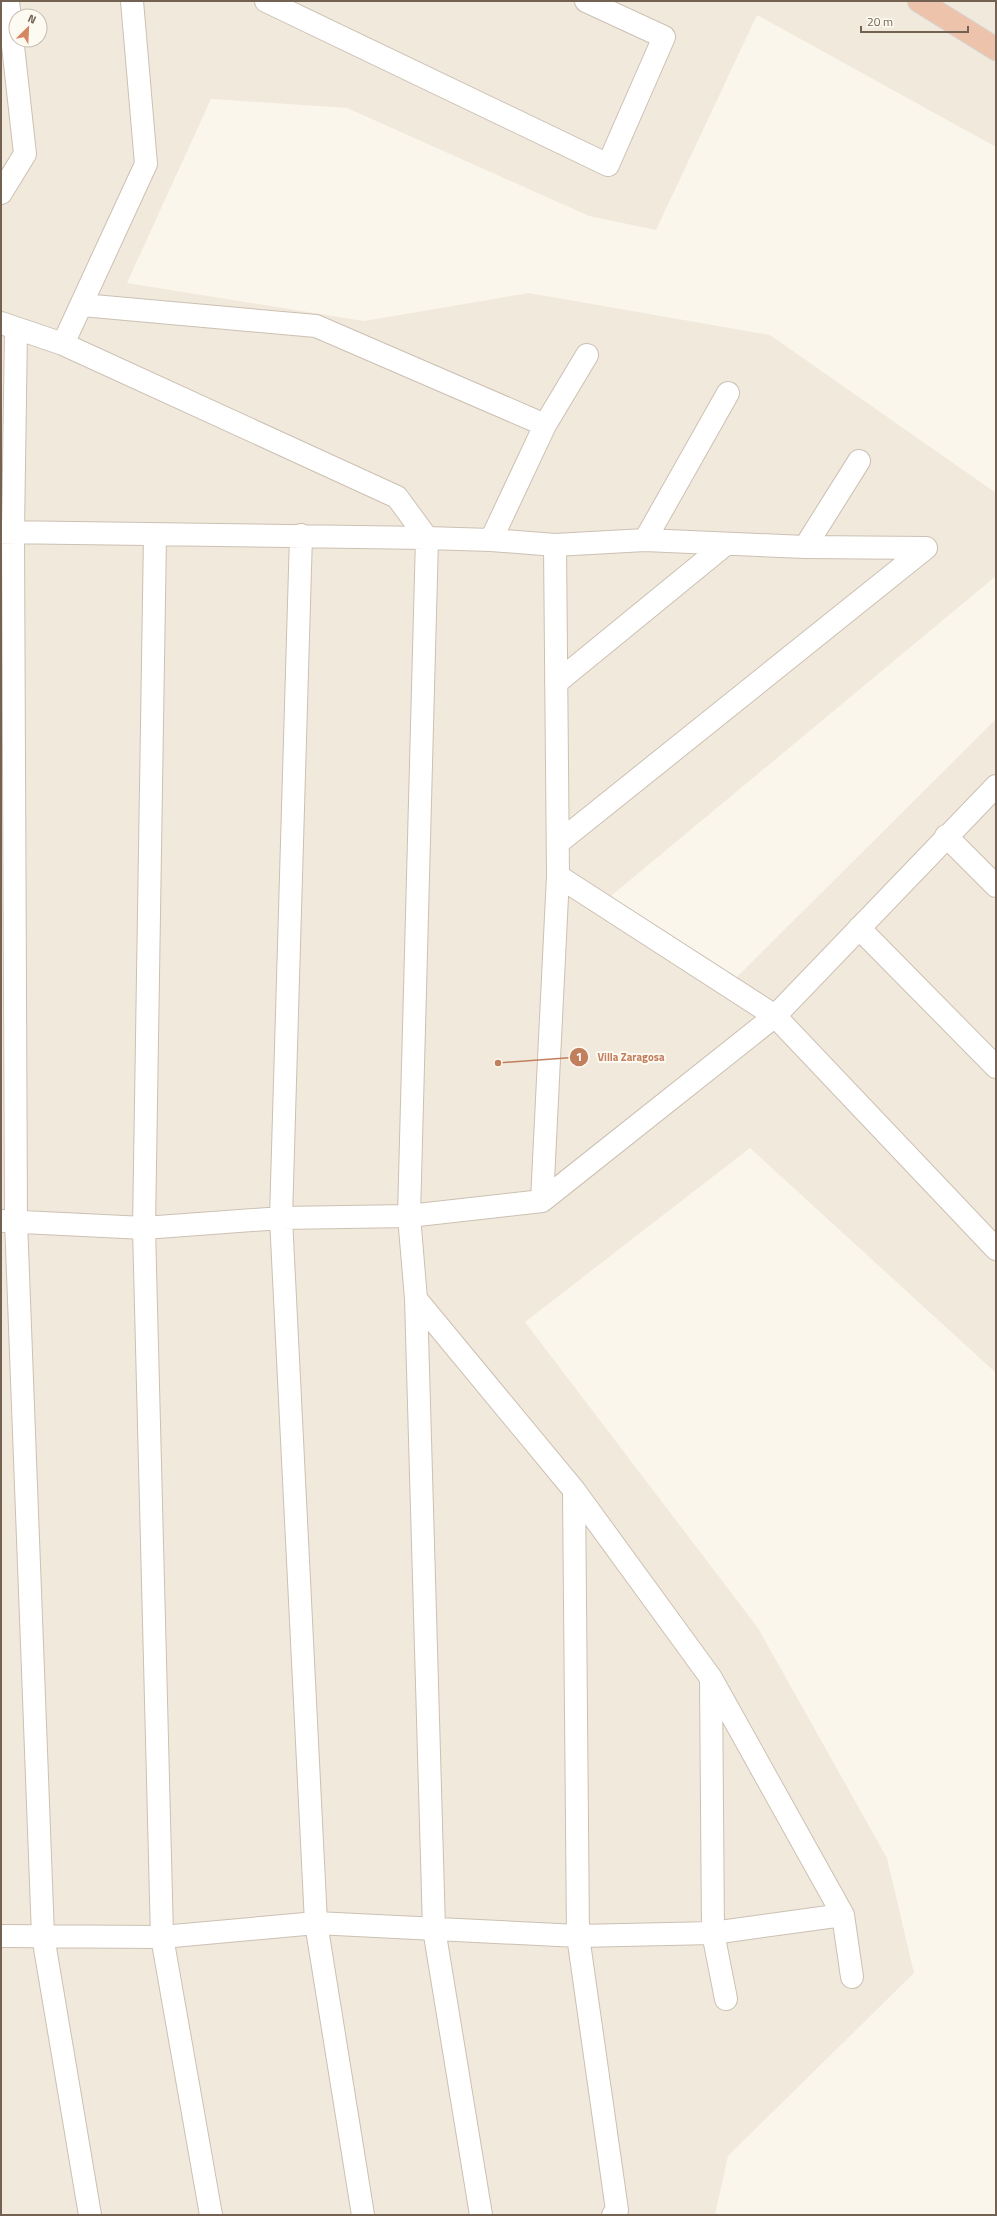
<svg xmlns="http://www.w3.org/2000/svg" width="997" height="2216" font-family="'Titillium Web',sans-serif">
<style>
.residential{fill:#f1e9db;fill-rule:evenodd}
.lines{fill:none;stroke-linecap:round;stroke-linejoin:round}
.minor-casing{stroke:#ccc0b3;stroke-width:24}
.highway-casing{stroke:#d8d3ce;stroke-width:24}
.minor{stroke:#fff;stroke-width:22}
.highway{stroke:#edc3ab;stroke-width:22}
.leader{fill:none;stroke:#c17f5e;stroke-width:1.5}
.callout-dot{fill:#c17f5e;stroke:#fdfaf2;stroke-width:1.5}
.mark-label{font-size:12px;text-anchor:middle;font-weight:bold;fill:#fff}
.callout-label{font-size:11px;text-anchor:middle;font-weight:bold;fill:#c17f5e;stroke:#fdfaf2;stroke-width:4;stroke-linejoin:round;paint-order:stroke}
</style>
<rect width="100%" height="100%" fill="#fbf6ec"/>
<!-- residential -->
<path class="residential" d="M1,1H996V147L757,15L656,230L589,216L347,108L211,99L127,283L364,321L529,293L770,335L996,493V576L611,896L735,979L996,719V1373L750,1148L525,1322L758,1628L887,1858L914,1973L728,2156L715,2215H1ZM16,16H40V40H16Z"/>
<g class="lines">
<!-- minor casing -->
<g class="minor-casing">
<path id="minor" d="M266,1L608,165L664,37L586,1
M1,193L25,154L8,1
M82,305L316,326L545,425
M1,323L63,344L397,497L427,538L409,1216L416,1299L434,1929L481,2215
M16,330L13,532L16,1221L43,1936L90,2215
M63,344L146,164L132,1
M1,532L427,538L491,540L555,545L645,540L805,547L926,548
M155,535L144,1228L162,1937L211,2215
M301,535L281,1218L316,1923L363,2215
M491,540L545,425L587,355
M645,540L728,393
M805,547L859,461
M556,683L726,544
M946,836L996,886
M558,843L926,548
M558,876L775,1016L996,1249
M859,928L996,1067
M542,1201L775,1016L996,786
M2,1221L144,1228L281,1218L409,1216L542,1201L558,876L555,545
M416,1299L574,1490L578,1936L617,2210L613,2215
M574,1490L711,1678L843,1915
M711,1680L713,1933L726,1999
M1,1936L162,1937L316,1923L578,1936L713,1933L843,1915L852,1977"/>
</g>
<!-- highway casing -->
<g class="highway-casing">
<path id="highway" d="M919,1L996,49"/>
</g>
<!-- minor -->
<use href="#minor" class="minor"/>
<!-- highway -->
<use href="#highway" class="highway"/>
</g>
<!-- callouts -->
<path class="leader" d="M498 1063L579 1057"/>
<g class="callout-dot">
<circle cx="498" cy="1063" r="4"/>
<circle cx="579" cy="1057" r="10"/>
</g>
<g class="mark-label">
<text x="579" y="1061">1</text>
</g>
<g class="callout-label">
<text x="631" y="1061">Villa Zaragosa</text>
</g>
<!-- border -->
<rect width="997" height="2216" fill="none" stroke="#736151" stroke-width="4"/>
<!-- north arrow -->
<g transform="translate(28 28) rotate(24)"><circle r="19" fill="#fdfaf2" stroke="#c6bdb2"/>
<path d="M0-3L7 15L0 10L-7 15Z" fill="#d58761"/>
<text y="-6" font-size="11" font-weight="bold" text-anchor="middle" fill="#736151">N</text>
</g>
<!-- scale -->
<path d="M861 26v6h107v-6" fill="none" stroke="#736151" stroke-width="2"/>
<text x="867" y="26" font-size="12" fill="#736151" stroke="#fdfaf2" stroke-width="3" paint-order="stroke">20 m</text>
</svg>
